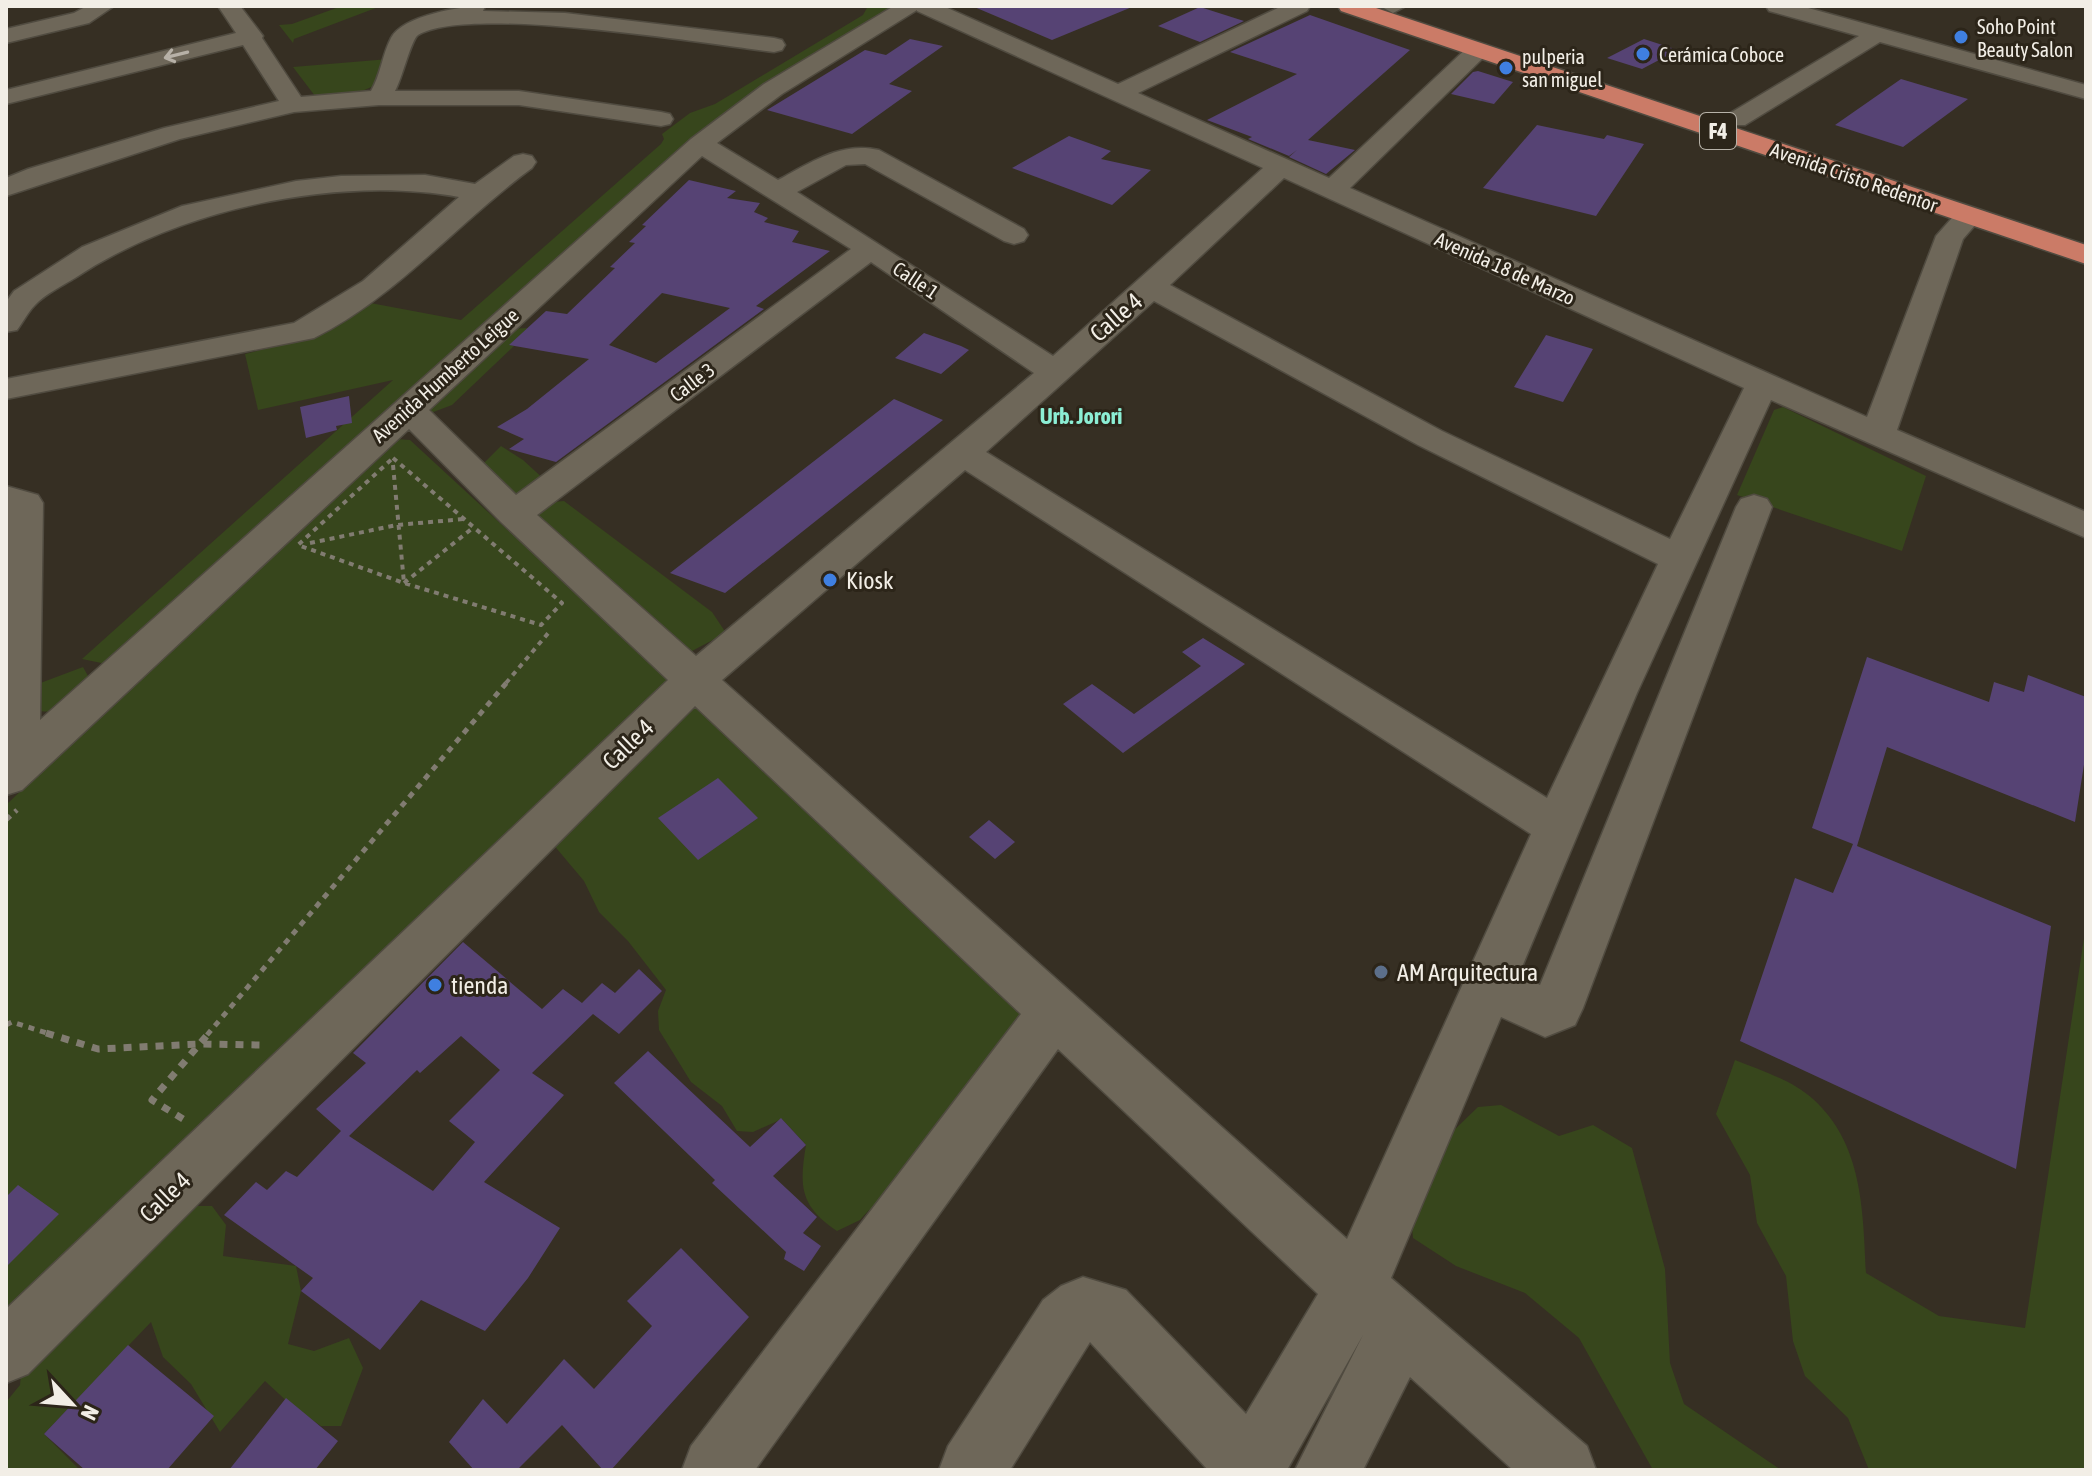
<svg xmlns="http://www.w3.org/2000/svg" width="2092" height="1476" font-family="'Asap Condensed',sans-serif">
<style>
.green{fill:#37461c}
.building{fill:#564374;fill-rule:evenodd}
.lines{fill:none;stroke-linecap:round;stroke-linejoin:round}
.minor-casing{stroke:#504b40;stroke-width:3}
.highway-casing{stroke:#504b40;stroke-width:3}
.path-far2{stroke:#817c71;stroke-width:4;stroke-dasharray:5 5;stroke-linecap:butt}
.path-far1{stroke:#817c71;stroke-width:5;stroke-dasharray:6 6;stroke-linecap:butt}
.path{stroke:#817c71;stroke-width:7;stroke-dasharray:8 8;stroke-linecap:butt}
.minor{fill:#6e6759;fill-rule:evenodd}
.highway{fill:#cb7b67;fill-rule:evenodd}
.oneway{stroke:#b7b1a7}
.shop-dot{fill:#3f7fe0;stroke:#2c2519;stroke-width:3}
.service-dot{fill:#5c6f8a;stroke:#2c2519;stroke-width:3}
.labels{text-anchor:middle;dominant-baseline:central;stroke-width:6;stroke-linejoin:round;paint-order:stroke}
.far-poi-label{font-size:20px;fill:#f2eee6;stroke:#2c2519;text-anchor:start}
.far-street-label{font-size:20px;fill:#f2eee6;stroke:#2c2519}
.shield{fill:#2c2519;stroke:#b7b2a8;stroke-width:2}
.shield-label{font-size:22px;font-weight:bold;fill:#f2eee6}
.far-neighbourhood-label{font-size:22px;font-weight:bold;fill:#8ceed4;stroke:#2c2519}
.street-label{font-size:24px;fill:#f2eee6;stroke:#2c2519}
.poi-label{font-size:24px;fill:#f2eee6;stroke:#2c2519;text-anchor:start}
</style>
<rect width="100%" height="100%" fill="#362f23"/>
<!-- green -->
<path class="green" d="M342,6H381L294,39L293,43L279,25L292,24Z
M868,6H902L740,104L396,439L410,440L670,680L6,1335V805L286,538L111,665L82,659L393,380L258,410L245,354L299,340L365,302L461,320L661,144L664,139L662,134L690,113L715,104L863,15Z
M389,59L376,85L353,95L315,96L293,67Z
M528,328L510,345L514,346L452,405L428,414V401L508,329Z
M1783,407L1926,476L1902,551L1737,495L1774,410Z
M501,446L523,460L547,482L514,496L480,467Z
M564,501L712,612L726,633L692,651L680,649L533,515L553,502Z
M83,667L88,676L84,689L56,712L33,711L35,685Z
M694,705L992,962L1026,1019L873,1215L869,1210L860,1220L837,1231C800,1206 799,1187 806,1145L782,1119L753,1132L737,1131L722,1106L691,1082L659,1030L658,1011L666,990L628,941L599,912L584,881L552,843Z
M2086,925V1470H1869L1848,1418L1805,1376L1793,1341L1786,1276L1757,1223L1750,1175L1716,1114L1735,1060C1760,1070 1792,1080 1813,1099C1863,1144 1863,1211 1866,1273L1939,1316L2025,1328Z
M1501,1105L1559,1136L1593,1125L1632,1148L1665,1269L1670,1363L1684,1404L1781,1470H1653L1579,1338L1525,1293L1456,1266L1413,1238L1411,1217L1450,1134L1478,1107Z
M188,1206H212L226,1225L223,1256L296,1266L301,1291L288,1344L314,1351L349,1338L363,1368L341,1426H321L292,1406L265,1381L220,1432L191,1384L163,1357L151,1322L44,1434L80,1470H6V1402L20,1385L23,1353Z"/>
<!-- building -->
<path class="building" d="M972,6H1132V7L1052,40Z
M1200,7L1244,21L1200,42L1158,26Z
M1310,15L1410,50L1308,140L1355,150L1326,174L1289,157L1297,150L1289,156L1248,139L1252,137L1207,120L1297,74L1230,52Z
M910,39L943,46L889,84L912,91L852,134L767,110L865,50L886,55Z
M1644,39L1678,50L1642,69L1607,58Z
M1478,71L1513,82L1494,104L1451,94L1473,72Z
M1901,79L1968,99L1903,147L1835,125Z
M1537,125L1604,139L1607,135L1644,144L1596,216L1483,188Z
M1069,136L1111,151L1101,159L1151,170L1112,205L1012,168Z
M689,180L736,191L727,198L760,203L754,212L768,218L764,222L799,231L792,242L830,251L756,306L764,309L556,462L509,449L524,439L497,427L527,409L589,359L509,345L546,311L567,314L615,268L610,267L635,243L629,242L646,226L642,225ZM662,293L730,308L656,363L609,345Z
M924,333L961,346L969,350L941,374L895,358Z
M1546,335L1593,349L1563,402L1514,387Z
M349,396L352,423L336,426L337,430L306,438L300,407Z
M894,399L943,420L725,593L670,573Z
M1203,638L1245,664L1123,753L1063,704L1092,684L1134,714L1201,666L1182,652Z
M1867,657L1989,702L1994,682L2024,692L2028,675L2086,697V752L2075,822L1887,747L1857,846L2051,926L2016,1169L1740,1041L1795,878L1833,893L1853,844L1812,828Z
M718,778L758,818L698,860L658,818Z
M989,820L1015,842L995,859L969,837Z
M463,942L542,1009L563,989L582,1003L602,983L615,993L639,969L662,991L619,1034L593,1014L532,1073L564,1095L484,1182L560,1228L528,1278L485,1331L421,1300L380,1350L301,1291L313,1278L224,1215L256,1182L267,1190L286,1171L297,1177L341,1131L316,1109L366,1063L353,1053ZM461,1036L500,1070L449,1121L475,1142L433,1191L349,1136L417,1070L420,1073Z
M648,1051L750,1147L781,1118L806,1145L773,1176L817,1217L803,1233L821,1246L804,1271L784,1259L786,1252L712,1183L715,1180L614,1083Z
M18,1185L59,1214L6,1267V1197Z
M681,1248L749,1317L611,1470H603L562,1425L517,1470H474L449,1442L483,1399L507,1424L564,1359L594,1389L652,1326L627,1301Z
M128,1345L214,1416L167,1470H85L44,1434Z
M286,1398L338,1441L315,1470H229Z"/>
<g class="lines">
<!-- minor casing -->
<g class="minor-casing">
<path id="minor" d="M87,6H114L89,23L6,43V29L74,13Z
M218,6H240L263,36L262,38L301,97L371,91C381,74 382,55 391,38C403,15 462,6 485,6L483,11L565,13L774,38L782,40L785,45L782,50L774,52C707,44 467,4 418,35C411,40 402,79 395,91H519L661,112L670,114L673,119L670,124L661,126L519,105H379L294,112L180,139L6,196V178L28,169L164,128L279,101L243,45L6,104V90L236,33Z
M894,6H943L1118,84L1282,6H1310L1307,11L1138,93L1329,178L1470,45H1486L1489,50L1486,55L1350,188L1867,417L1936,236L1959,210L1969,208L1979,210L1983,216L1963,239L1897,430L2086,512V538L1771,400L1637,693L1519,974L1540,985L1736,507L1741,499L1754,495L1767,499L1772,507L1583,1008L1575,1025L1545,1037L1501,1017L1391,1278L1587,1446L1596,1470H1513L1410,1377L1363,1470H1295L1363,1335L1287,1470H1208L1090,1342L1010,1470H939L948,1446L1043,1300L1061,1286L1083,1277L1126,1290L1246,1414L1318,1294L1058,1049L755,1470H682L691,1446L1021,1014L695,706L28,1374L6,1383V1309L668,680L501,522L409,429L22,790L6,795V486L38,495L43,503L40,720L691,139L764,84ZM917,10V11L1263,168L1053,356L797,192L846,165L865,164L1004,241L1014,244L1024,241L1028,235L1024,229L879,150C841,141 810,163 778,180L717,143L782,94ZM702,156L851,249L516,495L429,410ZM1284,178L1744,388L1670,539L1442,431L1170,285ZM871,262L1034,373L696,656L537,515ZM1154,301L1418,445L1658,564L1547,798L986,452ZM965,470L1531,834L1347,1239L722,680Z
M1406,6L1393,13L1382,7L1383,6Z
M1766,6H1801L2086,85V99L1880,42L1745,125H1727L1723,120L1727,115L1859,36L1769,11Z
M523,154L532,156L536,162L532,168C458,222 398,296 314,338L6,399V379L294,323L363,281L459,197C337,175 178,209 75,278C62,286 45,294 35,305C28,312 23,322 17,330L6,332V302L14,291L82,247L182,206L296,181L341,176L425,175L475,184L514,156Z"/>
</g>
<!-- highway casing -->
<g class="highway-casing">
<path id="highway" d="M1338,6H1370L2086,245V264L1341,11Z"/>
</g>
<!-- path-far2 -->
<path class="path-far2" d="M393,458L562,603L541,625L404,583L298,545Z
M393,465L404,583
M310,543L397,525L464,519
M404,583L474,527
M506,683L550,631"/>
<!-- path-far1 -->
<path class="path-far1" d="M6,820L17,810
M6,1025L12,1022L53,1035
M207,1035L508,681"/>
<!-- path -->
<path class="path" d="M46,1033L98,1049L200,1044L260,1045
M183,1119L152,1100L209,1033"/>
<!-- minor -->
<use href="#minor" class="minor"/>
<!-- highway -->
<use href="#highway" class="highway"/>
</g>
<!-- one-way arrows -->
<defs><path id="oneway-shaft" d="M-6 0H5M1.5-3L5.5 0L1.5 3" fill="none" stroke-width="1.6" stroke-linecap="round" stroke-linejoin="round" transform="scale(2)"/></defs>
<use class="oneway" href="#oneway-shaft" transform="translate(176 55) rotate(166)"/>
<!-- markers -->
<g class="shop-dot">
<circle cx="1961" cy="37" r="8"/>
<circle cx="1643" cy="54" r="8"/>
<circle cx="1506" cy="68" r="8"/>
<circle cx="830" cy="580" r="8"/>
<circle cx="435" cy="985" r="8"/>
</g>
<circle class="service-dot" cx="1381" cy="972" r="8"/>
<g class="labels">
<!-- far-poi labels -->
<g class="far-poi-label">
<text x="1977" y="26">Soho Point<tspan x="1977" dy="23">Beauty Salon</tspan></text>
<text x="1659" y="54">Cerámica Coboce</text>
<text x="1522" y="56">pulperia<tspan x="1522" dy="23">san miguel</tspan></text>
</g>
<!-- far-street labels -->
<g class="far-street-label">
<text transform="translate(1854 177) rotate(19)">Avenida Cristo Redentor</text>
<text transform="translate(1505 268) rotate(24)">Avenida 18 de Marzo</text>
<text transform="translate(916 280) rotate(34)">Calle 1</text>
<text transform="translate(445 375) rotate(-42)">Avenida Humberto Leigue</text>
<text transform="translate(692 382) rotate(-37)">Calle 3</text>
</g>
<!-- shield labels -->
<rect class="shield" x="1700" y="113" width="36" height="36" rx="6"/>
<g class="shield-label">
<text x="1718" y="131">F4</text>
</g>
<!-- far-neighbourhood labels -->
<g class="far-neighbourhood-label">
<text x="1081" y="416">Urb. Jorori</text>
</g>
<!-- street labels -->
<g class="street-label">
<text transform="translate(1116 317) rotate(-41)">Calle 4</text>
<text transform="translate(628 744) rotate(-44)">Calle 4</text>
<text transform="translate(165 1197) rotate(-44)">Calle 4</text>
</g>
<!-- poi labels -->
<g class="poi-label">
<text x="846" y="580">Kiosk</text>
<text x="1397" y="972">AM Arquitectura</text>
<text x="451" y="985">tienda</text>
</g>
</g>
<!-- border -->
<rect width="2092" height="1476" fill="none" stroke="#f2eee6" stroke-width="16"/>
<!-- north arrow -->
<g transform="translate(72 1404) rotate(116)" stroke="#2c2519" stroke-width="6" paint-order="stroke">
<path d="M0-6L14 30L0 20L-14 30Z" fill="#f2eee6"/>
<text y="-12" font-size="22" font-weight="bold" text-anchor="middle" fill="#f2eee6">N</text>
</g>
</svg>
